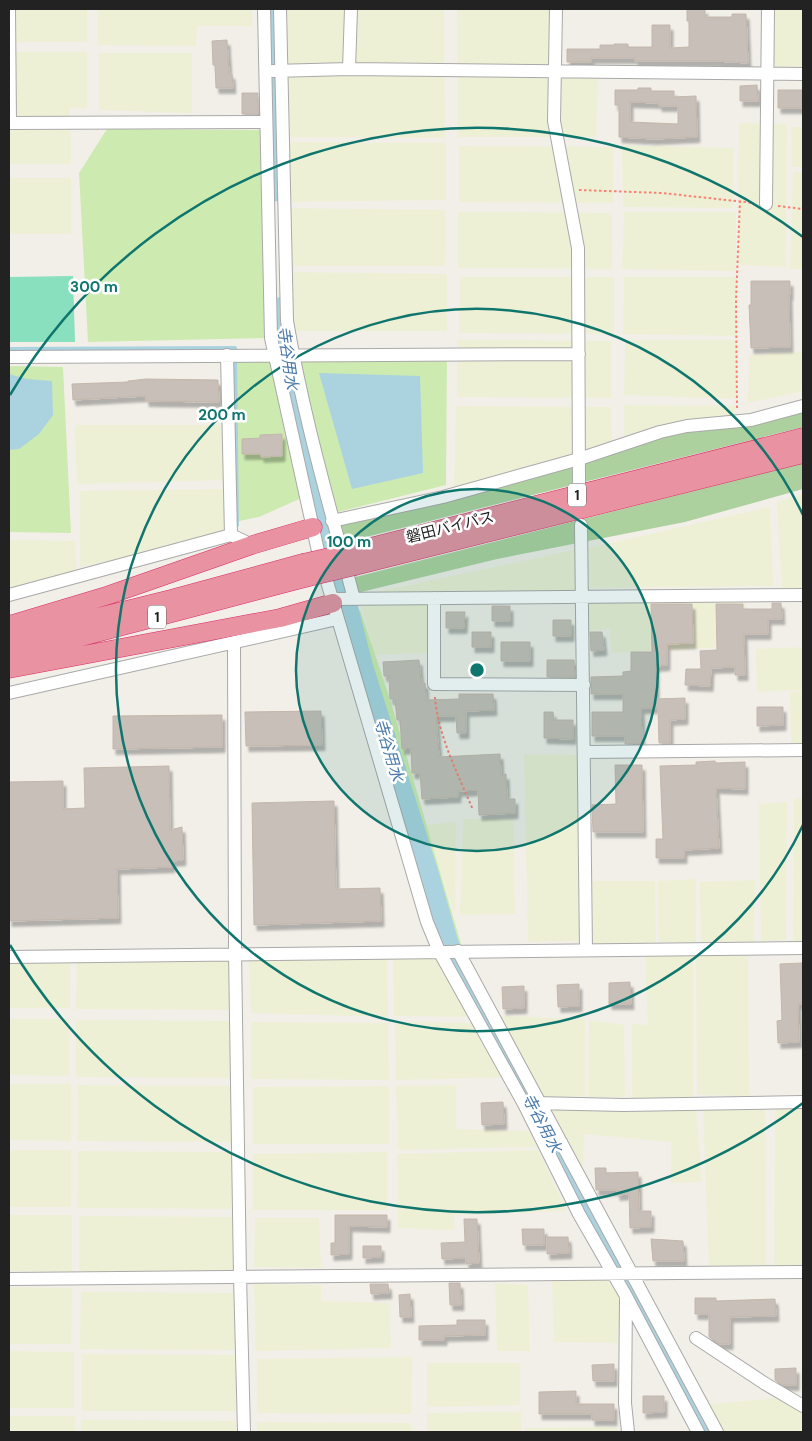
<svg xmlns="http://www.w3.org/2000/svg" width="812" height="1441" font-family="'DM Sans','Noto Sans JP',sans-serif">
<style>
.farmland{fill:#eef0d5}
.grass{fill:#cdebb0}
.forest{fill:#add19e}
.pitch{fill:#88e0be}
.water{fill:#aad3df}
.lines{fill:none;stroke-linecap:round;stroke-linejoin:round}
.stream{stroke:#aad3df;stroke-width:4}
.river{stroke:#aad3df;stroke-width:21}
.building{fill:#c7bfb8;stroke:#c4b6ab;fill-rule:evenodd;filter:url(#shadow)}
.minor-casing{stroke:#a9a9a9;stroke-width:14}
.highway-casing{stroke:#dc2a67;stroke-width:19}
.path{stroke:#fa8072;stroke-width:2;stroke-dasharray:2.5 2.5;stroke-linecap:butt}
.minor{stroke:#fff;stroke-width:12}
.highway{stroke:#e892a2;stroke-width:18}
.highway-bridge-casing{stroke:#dc2a67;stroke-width:19;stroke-linecap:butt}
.highway-bridge{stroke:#e892a2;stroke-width:18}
.ring{fill:none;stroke:#0f766e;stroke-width:2.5}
.labels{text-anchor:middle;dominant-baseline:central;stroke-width:5;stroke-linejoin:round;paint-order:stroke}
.shield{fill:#fff;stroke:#646464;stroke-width:1}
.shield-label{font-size:14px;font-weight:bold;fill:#222}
.street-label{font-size:15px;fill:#222;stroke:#fff}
.water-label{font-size:16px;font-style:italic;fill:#4a7aab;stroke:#fff}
.centre{fill:#0f766e;stroke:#fff;stroke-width:2.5}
.ring-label{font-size:15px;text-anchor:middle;font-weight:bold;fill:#0f766e;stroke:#fff;stroke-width:5;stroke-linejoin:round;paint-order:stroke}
</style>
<defs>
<filter id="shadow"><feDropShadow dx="3" dy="5.5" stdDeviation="1" flood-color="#0004"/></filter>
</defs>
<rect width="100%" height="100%" fill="#f2efe9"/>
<!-- farmland -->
<path class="farmland" d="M9,9H87V42H9Z
M98,9H252V26H197L196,46L98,45Z
M280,9H444L445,138L283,137Z
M457,9H554L553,65L598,72L596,137H458Z
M774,9H803V72L772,71Z
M9,52H87V108H70L71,164H9Z
M99,53H192V113L99,110Z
M739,123L787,124L786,267L738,265Z
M791,127H803V167H792Z
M283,142L446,143V200L284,202Z
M622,145L733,148V208L623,207Z
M459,146L613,147V203L459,202Z
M793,172H803V269H790Z
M9,178H71V234H9Z
M284,208L446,210L445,266H286Z
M458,212L612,213V269L458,268Z
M624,212H736V271L622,269Z
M286,272L447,274V331H290Z
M460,277H614V334L459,333Z
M624,277H737V336L623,334Z
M457,340L611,341V398L457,397Z
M625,340H737V399L624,395Z
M803,352V391L748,403L749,355Z
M624,405L737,406L732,417L624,440Z
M456,406L611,407L612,443L454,488Z
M75,425H229V480L77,484Z
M234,489L231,535L80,567V491Z
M803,494V589L782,588L777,502Z
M770,507L773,586L590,588L588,548Z
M9,540L75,541L76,571L9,593Z
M578,549L579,597L363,595Z
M746,595L745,646L611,653L610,629L583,631L582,602Z
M359,599L429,604V653L375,655Z
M803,647V690L757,692L756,649Z
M803,691V743H791L790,692Z
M524,754L577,755L579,941L528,942Z
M794,798H803V952H793Z
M787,802L786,940L761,941L759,804Z
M463,819H514L515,914L460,915Z
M456,822L455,916L426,825Z
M696,879V943L659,942L658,881Z
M755,880L754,943L701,945L700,882Z
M592,881H655L656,943L593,945Z
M9,951L70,952V1008H9Z
M439,951L476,1017L394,1016L393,952Z
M387,952L388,1017L251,1013L249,958Z
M77,953H231V1010L76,1009Z
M693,955V1098L632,1099V1024L648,1025L645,956Z
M696,956H748L749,1096L697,1095Z
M501,1016L585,1019V1096L543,1098Z
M9,1019H69V1076L9,1075Z
M76,1020L230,1021V1078L76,1077Z
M589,1020L624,1025L625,1097H588Z
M251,1022L388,1023L389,1080L251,1079Z
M395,1022L479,1023L509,1077L396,1080Z
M9,1084H71V1141L9,1140Z
M78,1085L232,1086V1142L77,1141Z
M456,1085V1129L529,1131L537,1147L398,1150L396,1086Z
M389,1086V1144H253V1087Z
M802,1107L803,1267H774L775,1109Z
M597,1108L696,1110L702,1182L671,1183V1142L584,1134L583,1167L551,1109Z
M703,1109H765L766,1269H709Z
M9,1150H71V1207H9Z
M538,1150L567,1211L454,1215V1230L398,1228L397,1154Z
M78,1151L232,1152L231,1209L77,1208Z
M387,1152V1210H253V1154Z
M9,1215H72V1272L9,1271Z
M79,1216L233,1217V1273H79Z
M255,1218H319L321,1268L254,1267Z
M606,1279L621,1298L617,1343L554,1342L552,1281Z
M495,1283L528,1285L530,1351H497Z
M254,1284L321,1285V1301L389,1303L391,1348L256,1351Z
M9,1287L72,1288L71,1344H9Z
M81,1292L235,1293V1350L80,1349Z
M9,1351L74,1352V1408H9Z
M82,1354L236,1355V1411H82Z
M412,1357L411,1414L257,1413V1359Z
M427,1363H520V1405L427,1407Z
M788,1397L803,1406V1432H717L702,1405Z
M521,1412V1432H427V1413Z
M9,1416H75V1432H9Z
M81,1420L236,1421L235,1432H81Z
M257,1422L411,1423V1432H257Z
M618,1427V1432H525V1428Z"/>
<!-- grass -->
<path class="grass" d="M107,129L266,130L271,338L88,342L79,173Z
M227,355L268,356L292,432L306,496L259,517L230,523Z
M447,355L446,485L330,514L299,356Z
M9,366L63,367L71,533L9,532Z
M360,610L390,699L463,951L716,1432H698L439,951L337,619Z"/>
<!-- forest -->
<path class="forest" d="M803,412V427L338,544L332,521L660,432Z
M803,463V489L685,522L497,559L353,594L348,579Z"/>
<!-- pitch -->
<path class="pitch" d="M73,276L75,342H9V277Z"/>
<!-- water -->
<path class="water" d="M319,373L420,376L423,473L352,489Z
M9,374L27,379L52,381L53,415L39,434L19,449L9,450Z"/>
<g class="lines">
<!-- stream -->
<path class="stream" d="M9,349L235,348L237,525"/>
<!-- river -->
<path class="river" d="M272,9L278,191
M282,307L283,344L289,378L363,668L429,876L448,943L455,960L707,1432"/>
</g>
<!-- building -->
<path class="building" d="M687,9H705V17H732V14H746L748,63L716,61H635V58H591V62H567V49H600V45H614V44H628V47H652V25H670V48L689,47V21H687Z
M227,40L229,74H232L233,88H216L215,65H213L212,41Z
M757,85L758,101H740V86Z
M638,88H651V91H674V97L696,96L697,137L654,139L619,137V105H615V90H638ZM630,102L659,103V106H678V124L630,122Z
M778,90H802V108H778Z
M242,93H258V114H242Z
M751,281H790V295H789L790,347L751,348L749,305H751Z
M146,379L218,380L219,402L146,401V396L73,400L72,384L128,382V381Z
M282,434V456L261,457V454H242V439L260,438V435Z
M772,603H781L782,619H768V634H744L745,675H735V667L711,668L710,686L685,685L686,669H701L700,651L717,650L716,604H743V609H772Z
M651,604H692L693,643L667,644V665L656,666V699L685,698V719L670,720V743H659L658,708H641L642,743L625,744V736H592V712H623V694H591V677L623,676V672L631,671V652H652Z
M492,606H510V621H492Z
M446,612H465L464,628H446Z
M553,620H571V636H553Z
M472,632H491V647H472Z
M590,632H602L604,650L591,651Z
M501,642H530V661H501Z
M419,660L421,683H425L426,700L459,699V694H493L494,710L466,711V733H457L456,716H436L439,757L500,754L501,775L506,774L507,799H515V813L479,815L478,790L458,791V797L422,799L420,773H412L411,748L402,749L400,720H397L395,699H390L389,676H384L383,662Z
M547,660H574L575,677H547Z
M757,707H783V725L757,726Z
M321,711L322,745L246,746L245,712Z
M544,712H553L554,720H573V739L544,738Z
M222,715V747L113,749V716Z
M715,761L716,763L745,762V789L716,788L719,848L684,850V858H656V839H663L660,766L696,765V762Z
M615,765H642L643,832H593L592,805L616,804Z
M169,766L170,830L182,827L183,860L172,861V867L117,869L118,918L9,921V782L63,781V809L85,808L84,768Z
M334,801L336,889L380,888L381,921L254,925L252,803Z
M802,963L803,1004H798L799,1042L778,1043L777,1021L782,1020L780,964Z
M630,982L631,1004H609V983Z
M579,984V1006L558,1007L557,985Z
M524,986V1008L503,1009L502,987Z
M503,1102L504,1124L482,1125L481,1103Z
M595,1168H606V1173L638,1172L639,1211H651V1227L630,1228L629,1194L617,1195V1190H596Z
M335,1215H387V1227L349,1226V1254L331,1255V1243H335Z
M464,1219H477L479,1263L466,1264V1258L442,1259L441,1243L465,1242Z
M522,1229H544V1245H523Z
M547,1237H568L569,1253L547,1254Z
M651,1239L683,1241L684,1261H653Z
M363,1246H381V1257L363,1258Z
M449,1283H460L461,1305H450Z
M370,1284H388L389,1293L371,1294Z
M410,1294L411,1317H400L399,1295Z
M695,1298H716V1301L775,1299L776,1316L730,1317V1344H720L709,1337V1314H695Z
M457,1320H485V1335L444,1336V1340H419V1326L457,1325Z
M614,1364V1381H593L592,1365Z
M796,1368V1385H783L775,1380V1369Z
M576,1391V1404H614V1420H592V1414H539V1392Z
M643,1396H664V1412L643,1413Z"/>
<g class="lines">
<!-- minor casing -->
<g class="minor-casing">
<path id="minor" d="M9,9L10,123
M264,9L271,338L318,551L427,922L439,951L524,1104L579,1214L626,1296L698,1432
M280,9L287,321C303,415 330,507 354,599
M556,9L554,121L578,248L579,484
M349,69L351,9
M273,71L349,69L803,74
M9,123L266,122
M766,204L768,9
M227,355L231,535
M9,357L579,354
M332,521L443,497L579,459L660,432L687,426L751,420L803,406
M581,525L586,950
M9,595L231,535L252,545
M434,598V684L584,685
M331,599L803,595
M234,642L235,953L240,1276L244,1432
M9,693L337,619
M585,752L803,750
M458,951L717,1432
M9,957L803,948
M534,1103L623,1105L803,1102
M9,1279L803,1272
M626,1299L625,1403L628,1432
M696,1338L764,1383L803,1406"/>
</g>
<!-- highway casing -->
<g class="highway-casing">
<path id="highway" d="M351,552L803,437
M355,566L803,454
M9,625L109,595L252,545L313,527
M9,639L171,599L303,563
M9,656L305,578
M9,669L280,618L333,603"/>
</g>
<!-- path -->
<path class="path" d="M579,190L662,193L754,203
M778,206L803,209
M737,408L736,300L740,201
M435,697C438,736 458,774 473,810"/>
<!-- minor -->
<use href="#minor" class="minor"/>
<!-- highway -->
<use href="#highway" class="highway"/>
<!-- highway-bridge casing -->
<g class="highway-bridge-casing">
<path id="highway-bridge" d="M303,563L351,552
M305,578L355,566"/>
</g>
<!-- highway-bridge -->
<use href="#highway-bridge" class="highway-bridge"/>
</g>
<!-- distance rings -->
<circle cx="477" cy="670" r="181" fill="#0f766e" fill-opacity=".12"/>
<g class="ring">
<circle cx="477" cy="670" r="181"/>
<path d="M803 825A361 361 0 1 1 803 515"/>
<path d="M803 1103A542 542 0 0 1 10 945M10 395A542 542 0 0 1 803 237"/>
</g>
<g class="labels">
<!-- shield labels -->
<g class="shield">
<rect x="568" y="483.5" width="18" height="23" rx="4"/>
<rect x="148" y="605.5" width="18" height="23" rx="4"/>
</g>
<g class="shield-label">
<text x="577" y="495">1</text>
<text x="157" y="617">1</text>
</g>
<!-- street labels -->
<g class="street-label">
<text transform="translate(450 527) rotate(-14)">磐田バイパス</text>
</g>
<!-- water labels -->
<g class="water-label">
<text transform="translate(288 358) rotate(82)">寺谷用水</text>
<text transform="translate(389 750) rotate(73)">寺谷用水</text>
<text transform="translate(542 1123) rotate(62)">寺谷用水</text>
</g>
</g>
<circle cx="477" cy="670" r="8" class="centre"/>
<g class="ring-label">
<text x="94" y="292">300 m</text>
<text x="222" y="420">200 m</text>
<text x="349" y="547">100 m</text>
</g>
<!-- border -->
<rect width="812" height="1441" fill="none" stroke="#222222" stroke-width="20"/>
</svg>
